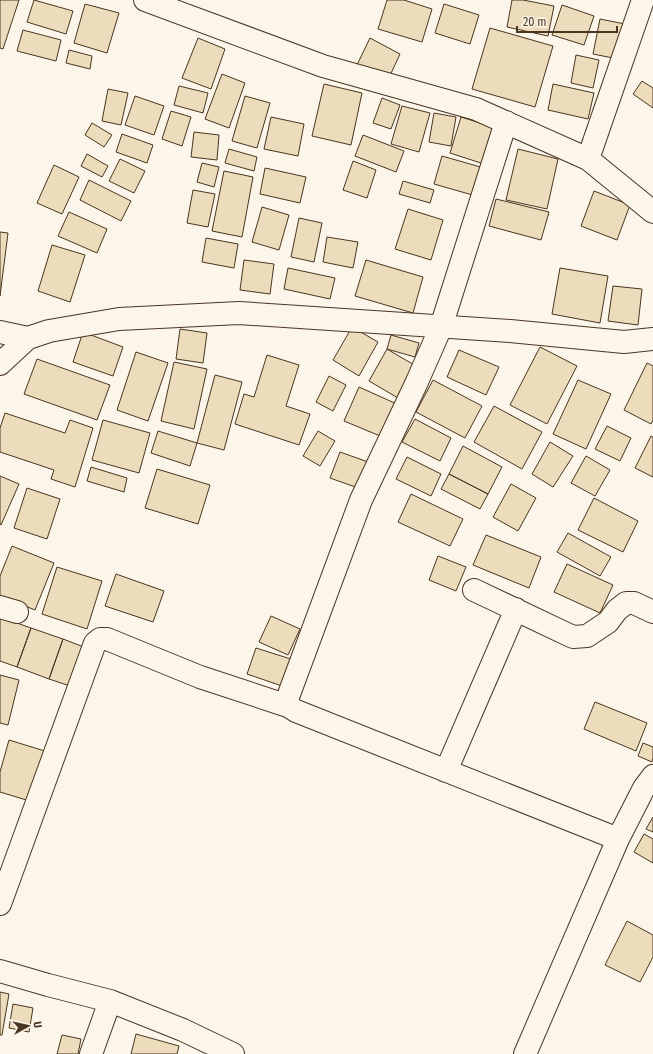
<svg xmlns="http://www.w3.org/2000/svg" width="653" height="1054" font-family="'Fira Sans Condensed',sans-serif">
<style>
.building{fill:#ecdcbc;stroke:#4a3520}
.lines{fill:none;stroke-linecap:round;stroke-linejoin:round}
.street-casing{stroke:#4a3520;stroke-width:24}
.street{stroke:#fbf6e9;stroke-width:22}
</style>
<rect width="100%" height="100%" fill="#fbf6e9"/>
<!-- building -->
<path class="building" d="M0,0H19L3,49L0,48Z
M34,0L73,11L66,34L27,22Z
M387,0H404L432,9L422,42L378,29Z
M512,0H523L554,6L548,36L507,27Z
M85,4L119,13L107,53L74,43Z
M444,4L479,15L470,44L435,33Z
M562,5L594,16L584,45L552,35Z
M600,19L625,24L618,59L593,54Z
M490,28L553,46L535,107L472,89Z
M23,30L61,40L56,61L17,51Z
M198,38L225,49L211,89L182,78Z
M370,38L400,54L387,82L356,67Z
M69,50L92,56L90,69L66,63Z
M576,55L599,60L593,88L571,83Z
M222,74L245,83L229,128L205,119Z
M642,81L653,88V108L633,94Z
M324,84L362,93L351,145L312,136Z
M553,84L594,93L588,119L548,110Z
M179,86L208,93L203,113L174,105Z
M108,89L128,93L121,125L102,121Z
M135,96L164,106L154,135L125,125Z
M245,96L270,103L257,148L232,141Z
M382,98L400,105L391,129L373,123Z
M402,106L430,113L419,152L391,144Z
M171,111L191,117L182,146L162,139Z
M434,113L456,117L451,146L429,142Z
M271,117L304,124L298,156L264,149Z
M461,117L499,129L487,165L450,153Z
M92,123L112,135L104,147L85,135Z
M194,132L219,135L217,160L191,157Z
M122,134L153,145L147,163L116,152Z
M363,135L404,151L396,172L355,156Z
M229,149L257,157L254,171L225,163Z
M518,149L558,159L547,209L506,200Z
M87,154L108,166L102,177L81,166Z
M442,156L484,168L476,196L434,184Z
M120,159L145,171L134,193L109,181Z
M353,161L376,170L367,198L343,190Z
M202,163L219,167L214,187L197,182Z
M54,165L79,177L62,214L37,203Z
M265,168L306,177L300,203L260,194Z
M224,171L253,177L242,237L212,231Z
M89,180L131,201L121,221L80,200Z
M403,181L434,190L430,203L399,194Z
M193,190L215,194L208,227L187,223Z
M594,191L630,205L617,240L581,226Z
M496,199L549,212L541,240L489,226Z
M262,207L289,215L279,250L252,242Z
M408,209L443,220L431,260L395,249Z
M69,212L107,229L97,253L58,236Z
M299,218L322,223L314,262L291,257Z
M0,232L8,233L0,296Z
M327,237L358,242L353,268L323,262Z
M206,238L238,244L234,268L202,262Z
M52,245L85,255L70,302L38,291Z
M244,260L274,264L270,294L240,290Z
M366,260L423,277L413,313L355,296Z
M288,268L335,278L330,299L284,289Z
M560,268L608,276L600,323L552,314Z
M613,286L642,289L638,325L608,321Z
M352,327L378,342L359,376L333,360Z
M180,329L207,333L203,363L176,359Z
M83,332L123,347L113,376L73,362Z
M391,335L419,343L415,357L387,349Z
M540,347L577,366L547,424L510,405Z
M387,349L416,366L398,398L369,381Z
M459,350L499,367L486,395L447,377Z
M136,352L168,363L148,421L117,410Z
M267,355L299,365L286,406L310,414L299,445L235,424L244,394L254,397Z
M37,359L110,385L97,420L24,394Z
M174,362L207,369L194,429L161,421Z
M647,363L653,366V420L651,424L624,410Z
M215,375L242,382L224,450L197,443Z
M329,376L346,385L333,411L316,402Z
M433,380L482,406L465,438L416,412Z
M578,380L611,394L586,449L553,434Z
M359,387L399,405L385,438L344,421Z
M494,406L542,432L522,469L474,442Z
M5,413L65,433L70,420L93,428L75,487L51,479L54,470L0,452V428Z
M415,419L451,438L440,461L402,442Z
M103,420L150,433L139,473L92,460Z
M607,426L631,438L620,461L595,449Z
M158,431L197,443L190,466L151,453Z
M318,431L335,441L320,466L303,456Z
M651,436L653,437V477L635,468Z
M550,442L573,456L553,487L532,474Z
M463,446L502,467L488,494L449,474Z
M340,452L371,463L361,489L330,478Z
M586,456L610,470L595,496L571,483Z
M407,457L441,474L431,496L396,479Z
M91,467L127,478L124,492L87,481Z
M157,469L210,485L198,524L145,508Z
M449,474L488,494L480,509L441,489Z
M0,476L19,484L1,525L0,524Z
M511,484L536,498L518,531L493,517Z
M27,488L60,499L47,539L14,528Z
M411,494L463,519L450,546L398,522Z
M594,498L638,521L623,552L578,530Z
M568,533L611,557L600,576L557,552Z
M486,535L541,557L529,588L473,565Z
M12,546L54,563L35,610L0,596V576Z
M438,556L466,567L456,591L429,580Z
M567,564L613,585L600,613L554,592Z
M57,567L102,581L87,629L42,614Z
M116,574L164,591L153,622L105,606Z
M271,616L300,629L288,655L259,642Z
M0,617L31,628L17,667L0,661Z
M31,628L63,639L49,679L17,667Z
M63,639L89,649L76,688L49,679Z
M256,648L294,660L285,687L247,674Z
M0,675L19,680L8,725L0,723Z
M595,702L647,723L636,751L584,729Z
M9,740L48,752L33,802L0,792V772Z
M643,743L653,747V758L652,762L638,756Z
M653,817V832L646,829Z
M644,834L653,839V863L634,852Z
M627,921L653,935V957L640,982L605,965Z
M0,992L9,994L2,1035H0Z
M13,1004L33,1008L29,1032L9,1028Z
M136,1034L179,1046L177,1054H131Z
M62,1035L81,1039L78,1054H57Z"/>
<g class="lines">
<!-- street casing -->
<g class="street-casing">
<path id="street" d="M145,0L323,66L476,109L588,159L653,212
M506,122L441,327L416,384L361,500L288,697V706L296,711L618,839
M588,159L643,0
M0,332L28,338
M0,364L28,338L49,331L119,319L239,313L510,331L624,342L653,339
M474,590L573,637L587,636L608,622L617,610L626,603H634L653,612
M0,607L17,612
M446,771L516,609
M0,904L95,643L100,639H107L200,677L288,706
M0,971L48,985L110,1001L183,1030L233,1054
M91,1054L110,1001
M525,1054L618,839L644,788L653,776"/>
</g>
<!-- street -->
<use href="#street" class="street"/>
</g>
<!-- north arrow -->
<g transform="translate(28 1026) rotate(82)" stroke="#fbf6e9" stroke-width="3" paint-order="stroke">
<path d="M0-3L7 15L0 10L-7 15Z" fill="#4a3520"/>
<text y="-6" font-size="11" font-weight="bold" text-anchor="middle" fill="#4a3520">U</text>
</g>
<!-- scale -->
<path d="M517 26v6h100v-6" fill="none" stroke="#4a3520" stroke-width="2"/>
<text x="523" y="26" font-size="12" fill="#4a3520" stroke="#fbf6e9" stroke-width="3" paint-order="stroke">20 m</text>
</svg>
